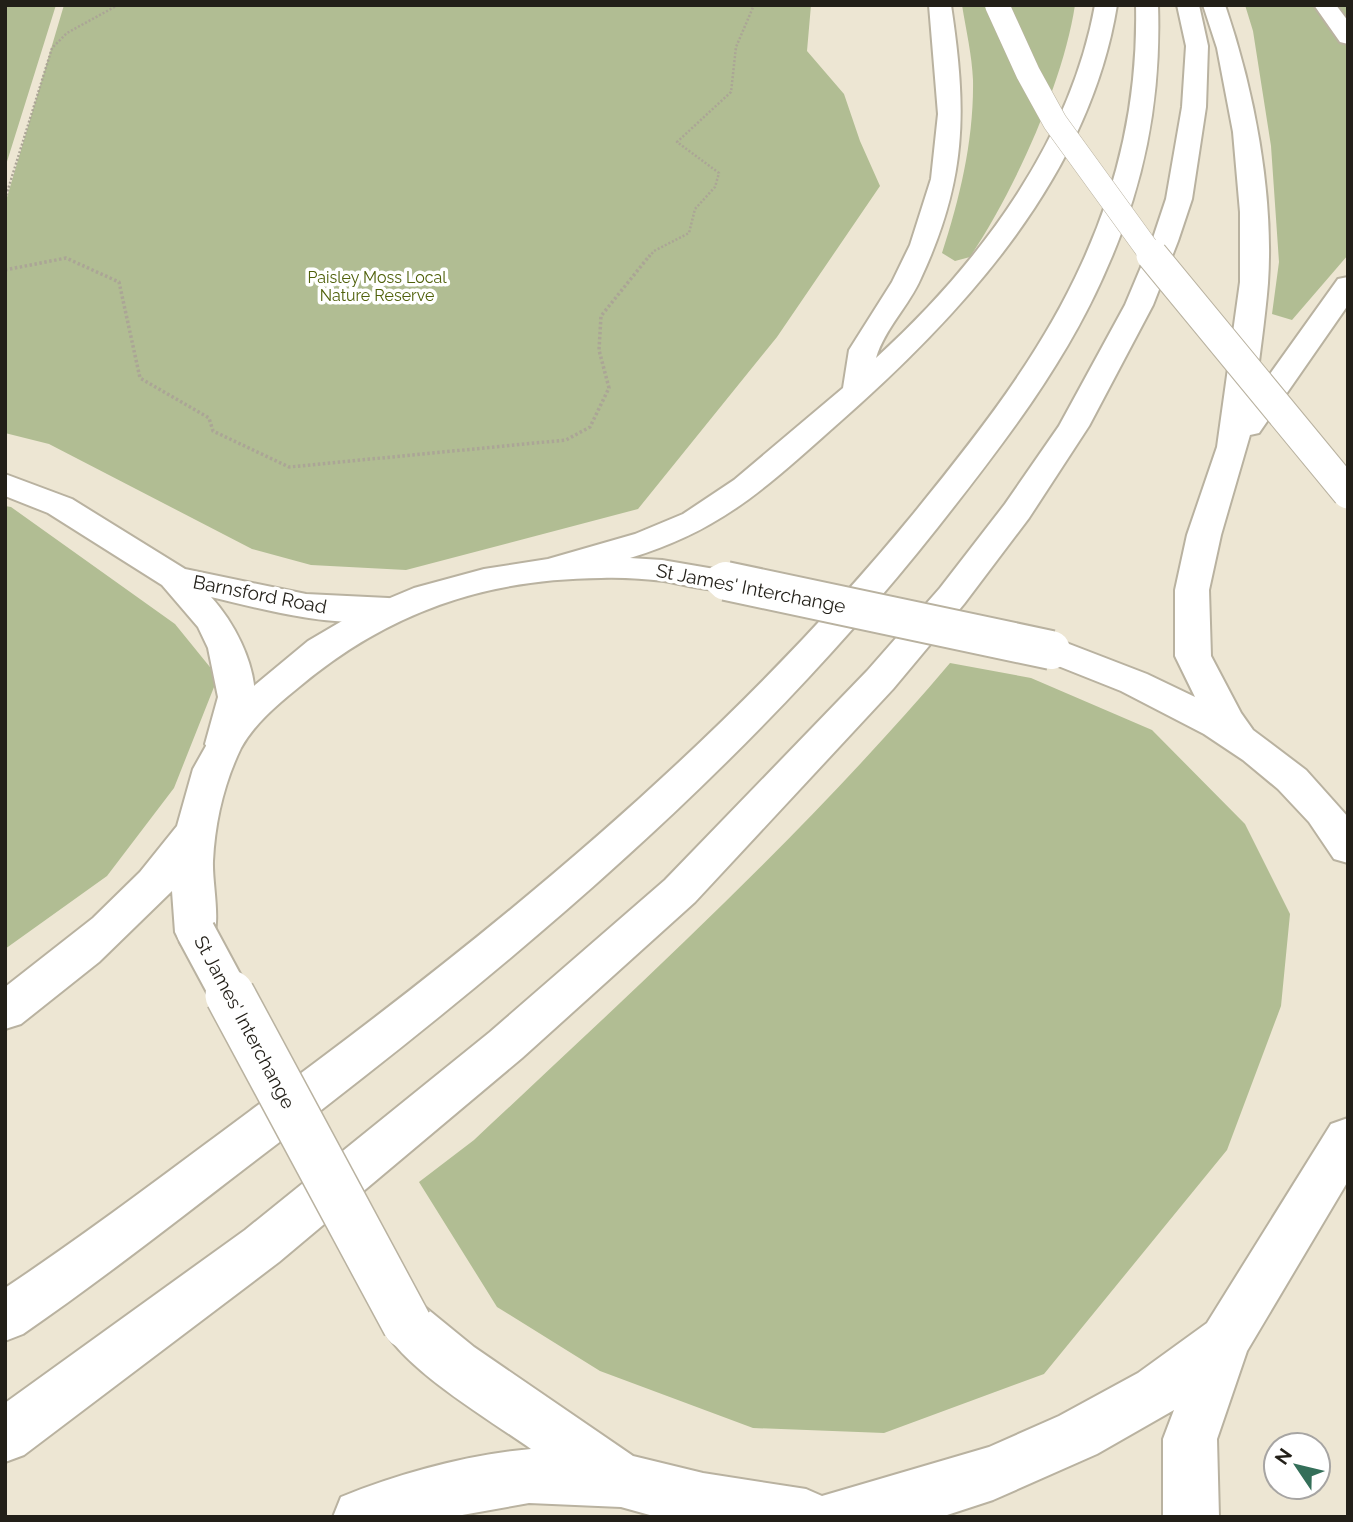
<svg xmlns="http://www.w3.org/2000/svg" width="1353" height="1522" font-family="Raleway,sans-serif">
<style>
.green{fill:#b1bd93}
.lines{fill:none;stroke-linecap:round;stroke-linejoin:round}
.major-casing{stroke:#b9b2a0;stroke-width:4}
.highway-casing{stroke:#b9b2a0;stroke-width:4}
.path-far1{stroke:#aba596;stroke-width:2.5;stroke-dasharray:2 2;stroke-linecap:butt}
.path{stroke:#aba596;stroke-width:3.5;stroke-dasharray:2.5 2.5;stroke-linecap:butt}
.major{fill:#fff;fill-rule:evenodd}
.highway{fill:#fff;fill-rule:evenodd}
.highway-bridge-far3-casing{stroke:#b9b2a0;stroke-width:25;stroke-linecap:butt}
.highway-bridge-far2-casing{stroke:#b9b2a0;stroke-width:33;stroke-linecap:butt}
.highway-bridge-far1-casing{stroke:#b9b2a0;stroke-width:42;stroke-linecap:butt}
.highway-bridge-casing{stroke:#b9b2a0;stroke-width:52;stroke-linecap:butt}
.highway-bridge-far3{stroke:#fff;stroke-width:24}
.highway-bridge-far2{stroke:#fff;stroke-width:31}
.highway-bridge-far1{stroke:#fff;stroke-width:38}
.highway-bridge{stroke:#fff;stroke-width:49}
.labels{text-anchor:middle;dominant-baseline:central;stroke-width:7;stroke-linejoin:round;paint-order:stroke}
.far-park-label{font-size:16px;fill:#4f600a;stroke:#fff}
.street-label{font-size:19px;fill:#221f18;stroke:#fff}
</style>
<rect width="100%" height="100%" fill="#ede6d3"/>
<!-- green -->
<path class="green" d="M5,5H56L5,168Z
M64,5H811L807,51L844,94L860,141L880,186L777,337L638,509L406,570L311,565L252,549L49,444L5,433V204Z
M962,5H1075C1063,84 1014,191 970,257L955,261L942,253C960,198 974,139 973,80C972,55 966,30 962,5Z
M1245,5H1348V255L1292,320L1272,314L1279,262L1271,146L1253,31Z
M5,506L11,507L175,624L218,677L174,788L107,876L5,949Z
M950,663L1031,678L1152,730L1245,824L1290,914L1281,1006L1227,1150L1044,1374L884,1433L753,1428L600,1371L497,1307L419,1182L474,1140C638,986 805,834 950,663Z"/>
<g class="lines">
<!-- major casing -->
<g class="major-casing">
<path id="major" d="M5,474L72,499L185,569L306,594L388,598L400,601L406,609L400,617C345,632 266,610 211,597C234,622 254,661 255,696C256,710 245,741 237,753L224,757L211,753L205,744L218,697L208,648L198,627L162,585L48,513L5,496Z"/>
</g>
<!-- highway casing -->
<g class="highway-casing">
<path id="highway" d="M929,5H951C967,111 967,179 921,278C909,306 885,328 876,358C978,265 1070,143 1095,5H1117C1089,179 960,317 833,428C764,489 720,531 630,558L662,560L732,572L737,580L732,588C710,593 687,585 664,581C644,579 622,577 601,578C485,579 388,612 299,687C278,704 254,724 241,748C224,783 215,822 213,861C212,885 222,923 211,944L196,948L181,944L175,932L172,891L99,962L21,1024L5,1029V987L93,918L140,872L177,826L193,769L220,721L255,685L308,641L359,611L414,588L484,569L548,559L635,534L683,514L734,480L843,388L849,350L892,282L910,245L931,179L938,114Z
M1136,5H1158C1161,95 1146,179 1110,261C1069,360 1004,443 938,527C750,765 518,960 277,1144C193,1208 110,1274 23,1334L5,1341V1288C89,1232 169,1171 250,1111C491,934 724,745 914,513C978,434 1040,356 1082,263C1120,181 1138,96 1136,5Z
M1177,5H1199L1208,46L1206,107L1192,199L1178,241L1153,305L1089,426L1029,518L964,604L893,689L695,902L522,1058L279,1262L24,1455L5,1462V1403L245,1230L490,1032L665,880L867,671L940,588L1005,504L1059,426L1125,305L1152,241L1166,199L1182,107L1186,46Z
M1203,5H1225C1254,90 1274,193 1268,283C1265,321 1259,358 1255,395L1338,279L1348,277V305L1259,433L1250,435L1221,535L1209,590L1211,656L1241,713L1253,730L1306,770L1348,817V863L1334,859L1309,822L1278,789L1243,760L1204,734L1121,691L1038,658L1033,650L1038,642L1051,638L1064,642L1147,674L1195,697L1175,656V590L1187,535L1217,447L1240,282V212L1233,132L1217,48Z
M1314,5H1336L1348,21V44L1340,42Z
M1348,1118V1181L1247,1351L1217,1439L1219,1517H1163V1439L1174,1410L1097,1454L993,1500L941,1517H657L621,1507L529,1503L451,1517H333L341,1497C401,1473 466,1455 531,1449C490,1420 401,1368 381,1324L389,1307L407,1300L425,1307L474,1347L633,1456L703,1473L806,1489L822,1496L989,1447L1059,1416L1138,1373L1207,1323L1331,1124Z"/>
</g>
<!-- path-far1 -->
<path class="path-far1" d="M5,199L52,48L67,33L118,5
M649,257L654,251L689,233L695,209L715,187L719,173L677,142L731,92L736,47L754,5"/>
<!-- path -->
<path class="path" d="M5,270L66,258L119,282L140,378L209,418L213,431L289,467L566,440L590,427L609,388L599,350L601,316L650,255"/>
<!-- major -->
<use href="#major" class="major"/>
<!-- highway -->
<use href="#highway" class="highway"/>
<!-- highway-bridge-far3 casing -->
<g class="highway-bridge-far3-casing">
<path id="highway-bridge-far3" d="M997,5L1028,73L1055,122L1153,257"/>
</g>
<!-- highway-bridge-far2 casing -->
<g class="highway-bridge-far2-casing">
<path id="highway-bridge-far2" d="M1152,255L1348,493
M720,580L734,583"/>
</g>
<!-- highway-bridge-far1 casing -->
<g class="highway-bridge-far1-casing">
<path id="highway-bridge-far1" d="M726,581L1051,650
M196,932L231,997"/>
</g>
<!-- highway-bridge casing -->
<g class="highway-bridge-casing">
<path id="highway-bridge" d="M230,995L407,1324"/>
</g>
<!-- highway-bridge-far3 -->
<use href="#highway-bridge-far3" class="highway-bridge-far3"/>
<!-- highway-bridge-far2 -->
<use href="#highway-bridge-far2" class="highway-bridge-far2"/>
<!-- highway-bridge-far1 -->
<use href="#highway-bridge-far1" class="highway-bridge-far1"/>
<!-- highway-bridge -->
<use href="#highway-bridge" class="highway-bridge"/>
</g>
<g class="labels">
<!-- far-park labels -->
<g class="far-park-label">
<text x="377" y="277">Paisley Moss Local<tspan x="377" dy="18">Nature Reserve</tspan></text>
</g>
<!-- street labels -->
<g class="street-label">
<text transform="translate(751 588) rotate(11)">St James' Interchange</text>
<text transform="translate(260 594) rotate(11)">Barnsford Road</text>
<text transform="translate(245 1022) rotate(62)">St James' Interchange</text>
</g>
</g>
<!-- border -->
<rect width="1353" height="1522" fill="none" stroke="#221f18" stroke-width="14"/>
<!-- north arrow -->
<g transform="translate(1297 1466) rotate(305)"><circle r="33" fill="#ffffff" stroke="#a7a5a3" stroke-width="2"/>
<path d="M0-5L12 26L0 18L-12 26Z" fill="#346f59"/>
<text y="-10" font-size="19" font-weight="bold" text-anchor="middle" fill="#221f18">N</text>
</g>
</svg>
